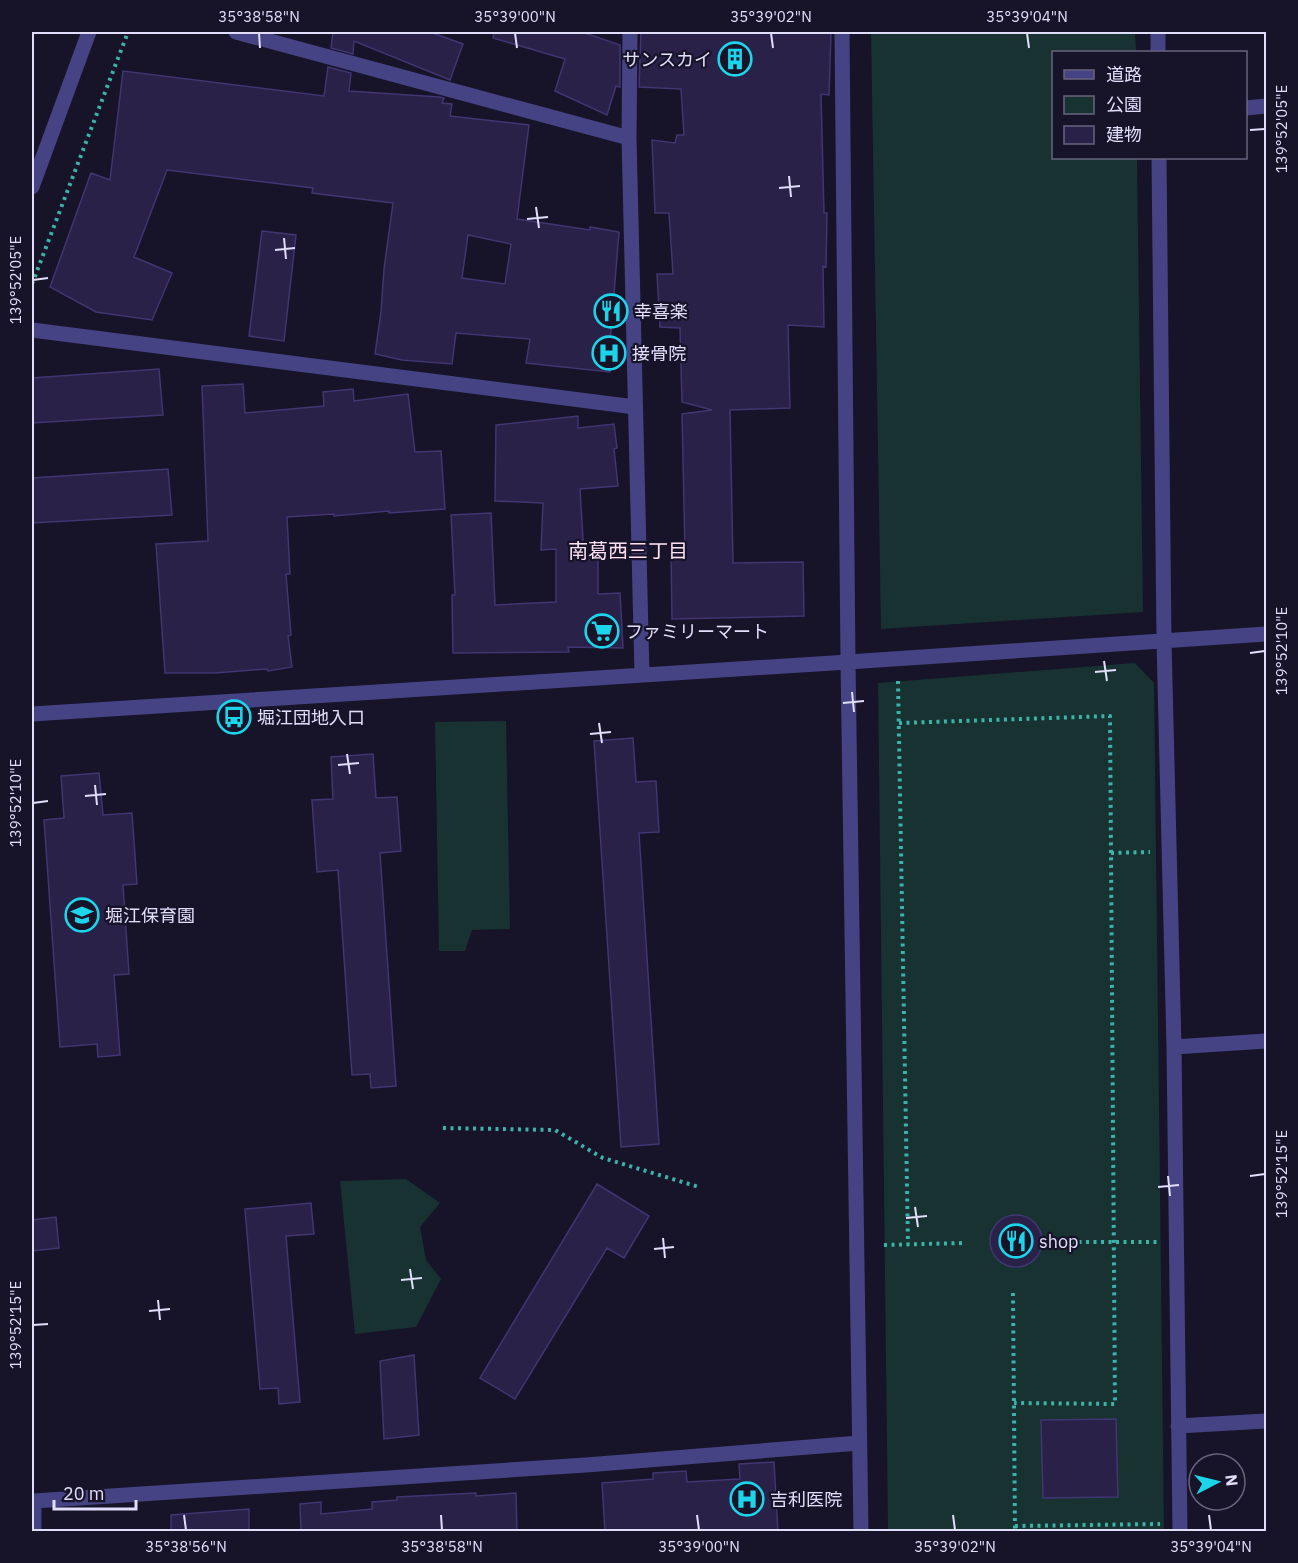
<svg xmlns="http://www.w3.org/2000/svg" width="1298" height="1563" font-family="'IBM Plex Sans','Noto Sans JP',sans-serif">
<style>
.green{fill:#173231}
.building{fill:#292148;stroke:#413572;stroke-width:1.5;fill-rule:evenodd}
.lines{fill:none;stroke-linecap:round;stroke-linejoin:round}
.path{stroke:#3cb2ab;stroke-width:4;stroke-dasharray:3 4.5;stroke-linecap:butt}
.minor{stroke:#454383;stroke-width:15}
.ticks{fill:none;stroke:#e1defc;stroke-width:2}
.labels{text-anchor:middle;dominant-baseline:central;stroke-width:4.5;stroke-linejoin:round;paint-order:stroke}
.poi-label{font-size:18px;fill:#e1defc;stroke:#171329;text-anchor:start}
.neighbourhood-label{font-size:20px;fill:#fce0f2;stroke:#171329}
.neatline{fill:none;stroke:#e1defc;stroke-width:2}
.ticks-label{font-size:15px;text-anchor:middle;fill:#e1defc}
</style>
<rect width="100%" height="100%" fill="#171329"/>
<!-- green -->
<path class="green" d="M871,32H1135L1136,52H1054V158H1137L1143,612L881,629Z
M1135,663L1154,683L1164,1531H888L878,683Z
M506,721L510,929L472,930L465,951H439L435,722Z
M406,1179L440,1203L420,1227L426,1260L441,1279L416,1327L355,1334L340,1181Z"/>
<!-- building -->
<path class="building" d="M333,32H430L463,44L450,80L354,41L353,54L331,48Z
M494,32H582L620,45V87L616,86L607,115L555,91L565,59L493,38Z
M641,32H831L829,95L821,94L824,213H827L826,267L823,266L824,327L788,325L790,408L730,410L733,563L803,562L804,616L672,619L671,551H685L682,414L712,410L682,402L680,328L660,327L657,274H673L669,213H655L652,140L675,143L677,135H684L681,89L639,87Z
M328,67L351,73L349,91L439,97L444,98L442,103L452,104L450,116L529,125L517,219L590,230V227L619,232L610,343L614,344L610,372L526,363L530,339L456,333L452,364L402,360L375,354L381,312L384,269L393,203L312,193L313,188L167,170L134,257L172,273L152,320L96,312L50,287L91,173L110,180L123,71L324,96ZM468,235L511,244L505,284L462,278Z
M262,231L296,235L284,341L249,336Z
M159,369L163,415L32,423V378Z
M243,384L245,413L324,406L323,392L353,389L354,401L408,394L415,452L441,451L445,509L389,513V511L334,516V514L287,517L290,574H286L291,635L288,636L292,667L268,671L267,669L215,673H165L156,544L208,541L202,386Z
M578,416V428L614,424L617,448L614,449L618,486L580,489L584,556L598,555V594L620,593L623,648L568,647L569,652L453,653L452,595H455L451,515L491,513L495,605L556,602V549L541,550L543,503L495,501L496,425Z
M168,469L172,515L32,523V478Z
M633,738L636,782L656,781L659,832L639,833L659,1144L621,1147L594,741Z
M373,754L376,798L397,797L401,851L380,853L396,1086L371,1088L370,1074L352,1075L338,870L317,872L312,800L333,799L331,757Z
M99,773L103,815L132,813L137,884L123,885L129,974L114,975L120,1055L98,1057L97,1044L60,1047L44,820L64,818L61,776Z
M597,1184L649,1216L624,1258L607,1248L515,1399L480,1378Z
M311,1203L314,1234L286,1236L300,1402L279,1404L278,1388L260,1389L245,1209Z
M990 1241a26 26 0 1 1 52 0a26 26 0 1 1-52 0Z
M56,1217L59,1248L32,1251V1220Z
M414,1355L419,1435L384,1439L380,1361Z
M1116,1419L1118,1497L1043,1498L1041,1420Z
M774,1462L778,1532H605L602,1483L653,1479V1473L686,1471L687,1482L740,1479L739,1464Z
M476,1493V1496L516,1493L517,1532H301L300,1504L321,1502V1514L372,1509V1502L397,1500V1497Z
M249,1509V1532H171V1515Z"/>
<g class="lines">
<!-- path -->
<path class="path" d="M32,284L128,32
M898,681L908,1244
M899,723L1110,716L1115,1404L1014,1403
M1111,853L1150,852
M443,1128L555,1130L603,1158L699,1187
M1071,1242H1157
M884,1245L964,1243
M1013,1293L1015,1532
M1015,1526L1160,1524"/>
<!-- minor -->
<path class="minor" d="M236,32L629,138
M630,32L629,138L642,675
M842,32L848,662L861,1532
M1158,32V52
M1246,108L1266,106
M1159,158L1164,641L1174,1047L1180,1532
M32,187L89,32
M32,330L635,407
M32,714L848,662L1266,634
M1174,1047L1266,1041
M1178,1426L1266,1421
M34,1532V1501L586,1465L859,1443"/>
</g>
<!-- ticks -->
<path class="ticks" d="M259,33L260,48M515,33L517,48M771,33L773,48M1027,33L1029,48M1250,130L1265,129M789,176L791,197M779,188L800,186M536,207L539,228M527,219L548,217M284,238L286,259M275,250L295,248M33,280L48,278M1250,653L1265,651M1104,661L1107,681M1095,672L1116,670M852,692L854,712M843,703L864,701M599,723L602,743M590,734L611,732M347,754L350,774M338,765L359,763M95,785L97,805M85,796L106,794M33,803L48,801M1168,1176L1170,1196M1250,1176L1265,1174M1158,1187L1179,1185M915,1207L918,1227M906,1218L927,1216M663,1238L665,1258M654,1249L674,1247M410,1269L413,1289M401,1280L422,1278M158,1300L160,1320M149,1311L170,1309M33,1325L48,1324M184,1515L186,1530M441,1515L442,1530M697,1515L699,1530M953,1515L955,1530M1209,1515L1211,1530"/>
<!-- icons -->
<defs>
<g id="building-ring" transform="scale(1.725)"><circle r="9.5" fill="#171329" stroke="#1cd5ea" stroke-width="1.5"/><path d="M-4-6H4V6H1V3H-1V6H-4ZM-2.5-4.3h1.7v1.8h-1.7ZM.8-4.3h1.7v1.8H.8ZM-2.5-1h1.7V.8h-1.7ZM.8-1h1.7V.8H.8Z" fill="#1cd5ea"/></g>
<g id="restaurant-ring" transform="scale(1.725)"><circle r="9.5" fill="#171329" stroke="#1cd5ea" stroke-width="1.5"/><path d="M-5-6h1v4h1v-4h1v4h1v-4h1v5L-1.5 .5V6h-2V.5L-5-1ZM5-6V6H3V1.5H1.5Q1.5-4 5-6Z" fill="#1cd5ea"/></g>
<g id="hospital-ring" transform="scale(1.725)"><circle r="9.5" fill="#171329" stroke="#1cd5ea" stroke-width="1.5"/><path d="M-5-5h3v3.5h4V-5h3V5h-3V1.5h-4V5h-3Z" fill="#1cd5ea"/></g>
<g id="supermarket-ring" transform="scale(1.725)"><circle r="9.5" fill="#171329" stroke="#1cd5ea" stroke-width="1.5"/><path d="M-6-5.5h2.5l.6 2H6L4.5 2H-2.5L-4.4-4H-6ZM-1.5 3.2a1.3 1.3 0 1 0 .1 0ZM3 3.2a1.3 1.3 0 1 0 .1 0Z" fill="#1cd5ea"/></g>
<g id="bus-ring" transform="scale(1.725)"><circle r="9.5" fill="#171329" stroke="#1cd5ea" stroke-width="1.5"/><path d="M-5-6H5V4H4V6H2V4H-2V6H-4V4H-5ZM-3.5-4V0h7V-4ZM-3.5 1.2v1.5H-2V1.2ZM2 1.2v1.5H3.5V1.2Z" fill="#1cd5ea"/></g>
<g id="school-ring" transform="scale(1.725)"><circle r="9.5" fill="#171329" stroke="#1cd5ea" stroke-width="1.5"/><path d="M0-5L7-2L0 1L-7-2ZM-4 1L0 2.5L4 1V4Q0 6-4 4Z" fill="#1cd5ea"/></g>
</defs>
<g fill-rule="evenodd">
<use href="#building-ring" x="735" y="59"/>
<use href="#restaurant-ring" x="611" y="311"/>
<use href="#hospital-ring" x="609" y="353"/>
<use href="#supermarket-ring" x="602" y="631"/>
<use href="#bus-ring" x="234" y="717"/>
<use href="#school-ring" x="82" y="915"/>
<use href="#restaurant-ring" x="1016" y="1241"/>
<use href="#hospital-ring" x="747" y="1499"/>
</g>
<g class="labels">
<!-- poi labels -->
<g class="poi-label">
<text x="712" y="59" text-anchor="end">サンスカイ</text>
<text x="634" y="311">幸喜楽</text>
<text x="632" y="353">接骨院</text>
<text x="625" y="631">ファミリーマート</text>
<text x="257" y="717">堀江団地入口</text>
<text x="105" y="915">堀江保育園</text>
<text x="1039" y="1241">shop</text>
<text x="770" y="1499">吉利医院</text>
</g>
<!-- neighbourhood labels -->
<g class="neighbourhood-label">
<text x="628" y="550">南葛西三丁目</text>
</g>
</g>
<!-- border -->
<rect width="1298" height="1563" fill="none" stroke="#171329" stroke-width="66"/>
<!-- legend -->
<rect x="1052" y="51" width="195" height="108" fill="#171329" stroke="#68647d" stroke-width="1.5"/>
<rect x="1064" y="70" width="30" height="9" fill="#454383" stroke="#68647d" stroke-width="1.5"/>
<text x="1106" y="81" font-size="18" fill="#e1defc">道路</text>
<rect x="1064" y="96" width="30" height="18" fill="#173231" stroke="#68647d" stroke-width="1.5"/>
<text x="1106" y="111" font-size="18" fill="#e1defc">公園</text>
<rect x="1064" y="126" width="30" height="18" fill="#292148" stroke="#68647d" stroke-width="1.5"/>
<text x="1106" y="141" font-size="18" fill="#e1defc">建物</text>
<!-- north arrow -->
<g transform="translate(1217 1482) rotate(83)"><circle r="28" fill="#171329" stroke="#68647d" stroke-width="1.5"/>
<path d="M0-4.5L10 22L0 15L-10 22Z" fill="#1cd5ea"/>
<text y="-9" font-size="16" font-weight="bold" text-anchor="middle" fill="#e1defc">N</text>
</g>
<!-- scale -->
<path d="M54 1500v9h82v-9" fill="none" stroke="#e1defc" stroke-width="3"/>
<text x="63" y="1500" font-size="18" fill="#e1defc" stroke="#171329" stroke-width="4.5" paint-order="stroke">20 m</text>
<rect x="33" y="33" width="1232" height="1497" class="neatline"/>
<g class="ticks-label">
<text x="259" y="22">35°38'58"N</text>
<text x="515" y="22">35°39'00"N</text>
<text x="771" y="22">35°39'02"N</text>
<text x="1027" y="22">35°39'04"N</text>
<text transform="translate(1282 129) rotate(-90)" y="5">139°52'05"E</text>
<text transform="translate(16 280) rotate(-90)" y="5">139°52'05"E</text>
<text transform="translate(1282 651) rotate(-90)" y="5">139°52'10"E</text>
<text transform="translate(16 803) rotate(-90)" y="5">139°52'10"E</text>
<text transform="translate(1282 1174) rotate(-90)" y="5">139°52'15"E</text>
<text transform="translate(16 1325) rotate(-90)" y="5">139°52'15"E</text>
<text x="186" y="1552">35°38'56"N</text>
<text x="442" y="1552">35°38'58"N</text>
<text x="699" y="1552">35°39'00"N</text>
<text x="955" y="1552">35°39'02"N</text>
<text x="1211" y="1552">35°39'04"N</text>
</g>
</svg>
